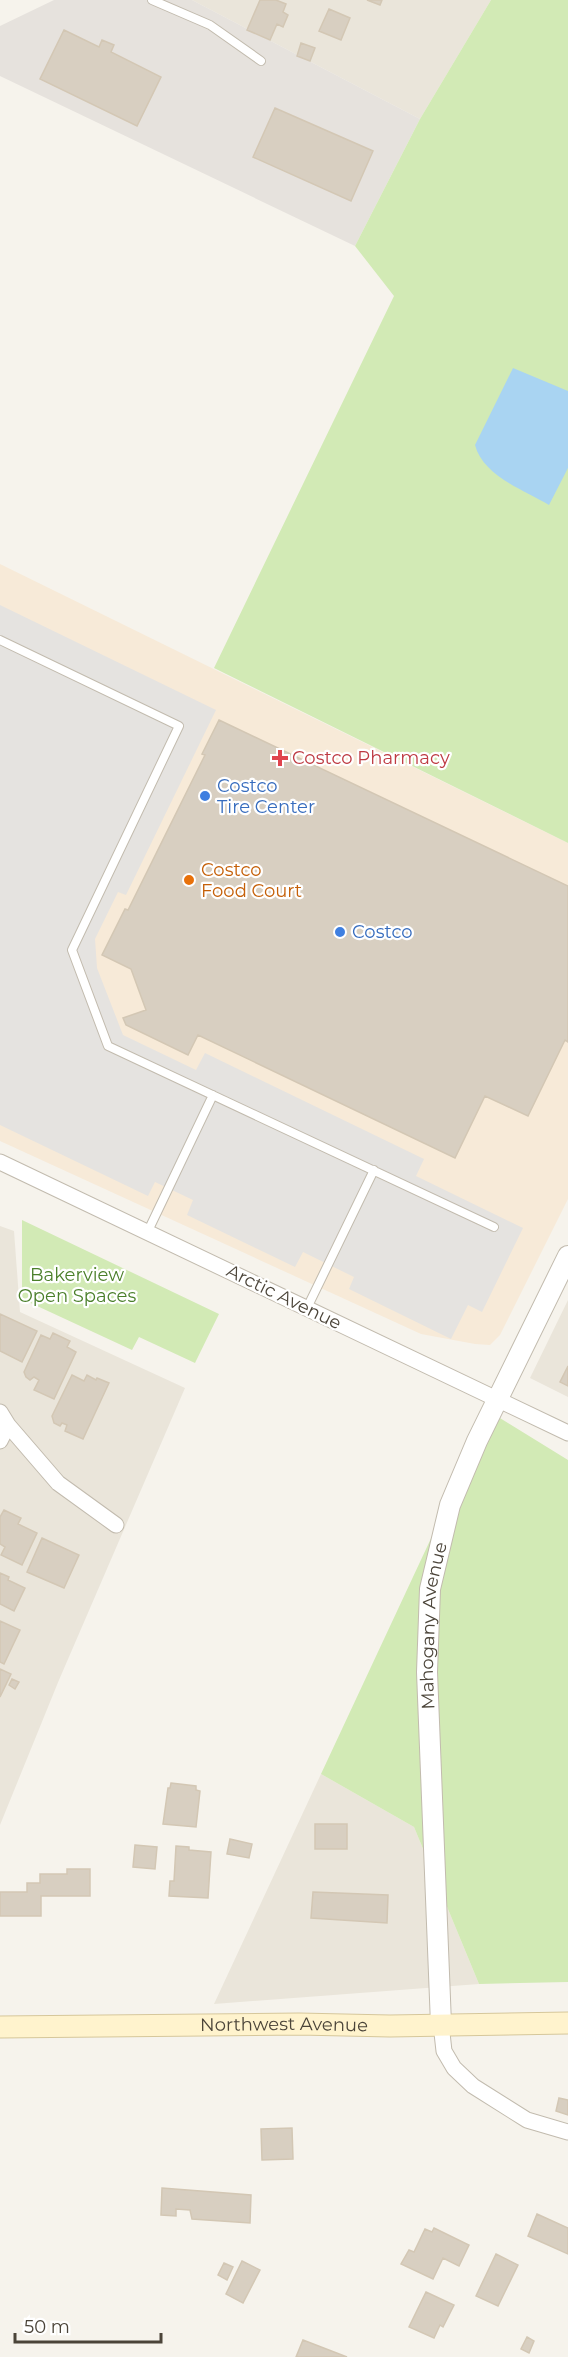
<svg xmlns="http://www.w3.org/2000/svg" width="568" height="2357" font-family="Montserrat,sans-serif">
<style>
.residential{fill:#eae5da}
.commercial{fill:#f7ead8}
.industrial{fill:#e6e2dd}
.green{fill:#d2eab5}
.parking{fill:#e5e3e0}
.water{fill:#a9d4f2}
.building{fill:#d8cfc1;stroke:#d3c7b4;stroke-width:1.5}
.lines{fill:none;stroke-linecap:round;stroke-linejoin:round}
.service-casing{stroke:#c2bbae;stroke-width:10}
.minor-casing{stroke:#c2bbae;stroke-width:17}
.tertiary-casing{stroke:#c2bbae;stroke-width:22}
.secondary-casing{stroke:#d6c79b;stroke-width:23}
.service{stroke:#fff;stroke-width:8}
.minor{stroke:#fff;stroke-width:15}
.tertiary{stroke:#fff;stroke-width:20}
.secondary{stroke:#fff3cd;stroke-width:21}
.health-dot{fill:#e0444e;stroke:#fff;stroke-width:2}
.shop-dot{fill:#3f7fe0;stroke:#fff;stroke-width:2}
.food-dot{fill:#e8710a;stroke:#fff;stroke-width:2}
.labels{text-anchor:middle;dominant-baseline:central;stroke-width:4.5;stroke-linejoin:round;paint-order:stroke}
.health-label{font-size:18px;fill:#be3a42;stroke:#fff;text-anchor:start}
.shop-label{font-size:18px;fill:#366cbe;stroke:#fff;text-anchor:start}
.food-label{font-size:18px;fill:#c56008;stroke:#fff;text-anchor:start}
.park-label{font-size:18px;fill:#4a7f2a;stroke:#fff}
.street-label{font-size:18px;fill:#4b4439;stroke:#fff}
</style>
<rect width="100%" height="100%" fill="#f6f3ec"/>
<!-- residential -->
<path class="residential" d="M192,0H491L420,119Z
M0,1226L14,1231L20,1312L185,1388L59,1680L0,1825Z
M568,1300V1397L530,1378Z
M321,1774L414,1827L479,1984L214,2004Z"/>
<!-- commercial -->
<path class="commercial" d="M0,564L568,843V1199L500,1335L490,1345L475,1344L421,1334L0,1141Z"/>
<!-- industrial -->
<path class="industrial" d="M54,0H192L420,119L355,246L0,76V26Z"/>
<!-- green -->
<path class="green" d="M491,0H568V843L214,668L394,296L355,246L420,119Z
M22,1220L219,1314L195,1363L139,1337L132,1350L22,1299Z
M490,1412L568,1460V1982L479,1984L414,1827L321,1774Z"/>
<!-- parking -->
<path class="parking" d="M0,605L216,710L126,895L118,892L95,939L97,968L123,1035L196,1070L205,1053L424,1159L416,1176L523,1228L482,1312L468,1305L451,1339L349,1289L354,1277L303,1252L295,1267L187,1215L193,1200L155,1182L148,1196L0,1125Z"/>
<!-- water -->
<path class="water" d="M513,368L568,391V468L549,505C524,490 483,476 475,445Z"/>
<!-- building -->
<path class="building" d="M260,0H276L286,4L283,12L288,15L283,27L277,24L270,40L247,30Z
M367,0H382L380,5Z
M329,9L350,18L341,40L319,31Z
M64,30L99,47L102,40L114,45L111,52L161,77L137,126L40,79Z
M301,43L315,48L310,61L297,56Z
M275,108L373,151L351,201L253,157Z
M219,720L568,886V1042L565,1040L528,1116L485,1096L455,1158L198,1035L188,1055L126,1025L123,1018L146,1010L131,969L102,955L125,909L128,910L205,755L202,754Z
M0,1314L37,1331L22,1362L0,1351Z
M53,1333L70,1341L67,1347L76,1352L54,1399L34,1390L39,1380L34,1377L30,1380L26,1377L24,1372L41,1335L50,1339Z
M568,1366V1386L560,1382Z
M72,1375L84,1381L87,1375L96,1380L97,1378L109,1383L83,1439L65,1431L67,1425L62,1423L60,1426L54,1423L52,1416Z
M4,1510L21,1518L18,1524L37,1533L22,1565L1,1555L5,1547L0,1544V1517Z
M42,1538L79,1555L64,1588L27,1572Z
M0,1573L9,1577L8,1580L25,1588L14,1611L0,1604Z
M0,1621L20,1630L4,1664L0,1662Z
M0,1669L11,1674L0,1697Z
M12,1679L19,1682L15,1689L9,1685Z
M171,1783L196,1786V1790L200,1791L196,1827L163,1824L168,1788H170Z
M315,1824H347V1849H315Z
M230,1839L252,1844L249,1858L227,1854Z
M135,1845L157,1847L155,1869L133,1867Z
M176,1846L189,1847V1850L211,1852L208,1898L169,1896L170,1881H174Z
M67,1869H90V1896H41V1916H0V1892H27V1883H40V1874H67Z
M313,1892L388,1895L387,1923L311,1918Z
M559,2098L568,2100V2115L556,2111Z
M292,2128L293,2159L262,2160L261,2129Z
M162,2188L251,2195L250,2223L192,2219L190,2210L176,2209V2216L161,2215Z
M537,2214L568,2228V2254L528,2236Z
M434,2228L469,2245L459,2266L443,2258L433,2279L401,2264L409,2250L414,2252L425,2229L432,2232Z
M496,2254L518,2265L498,2306L476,2296Z
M242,2261L260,2270L243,2303L226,2294Z
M224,2263L233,2267L227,2280L218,2275Z
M426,2292L454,2305L443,2327L440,2325L434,2338L409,2327Z
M527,2337L534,2341L529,2353L521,2349Z
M303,2340L347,2357H296Z"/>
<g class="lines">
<!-- service casing -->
<g class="service-casing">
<path id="service" d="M152,0L210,25L261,61
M0,640L179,726L72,950L108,1046L494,1227
M148,1231L213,1095
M307,1308L374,1170"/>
</g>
<!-- minor casing -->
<g class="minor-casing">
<path id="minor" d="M0,1162L568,1433
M0,1412L8,1425L58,1483L116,1525
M0,1441L8,1425
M441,2024L444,2051L454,2068L473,2086L527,2120L568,2132"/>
</g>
<!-- tertiary casing -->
<g class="tertiary-casing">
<g id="tertiary">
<path id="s1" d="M441,2024L427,1672L430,1589L450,1505L477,1441L568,1256"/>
</g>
</g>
<!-- secondary casing -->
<g class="secondary-casing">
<g id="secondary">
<path id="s2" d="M0,2027L299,2024L390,2026L568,2023"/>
</g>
</g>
<!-- service -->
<use href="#service" class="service"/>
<!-- minor -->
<use href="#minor" class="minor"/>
<!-- tertiary -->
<use href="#tertiary" class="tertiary"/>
<!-- secondary -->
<use href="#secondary" class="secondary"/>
</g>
<!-- markers -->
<path class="health-dot" d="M277 749h6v6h6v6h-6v6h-6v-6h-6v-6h6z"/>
<g class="shop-dot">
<circle cx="205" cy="796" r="6"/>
<circle cx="340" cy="932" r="6"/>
</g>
<circle class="food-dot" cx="189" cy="880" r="6"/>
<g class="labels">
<!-- health labels -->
<g class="health-label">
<text x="292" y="758">Costco Pharmacy</text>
</g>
<!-- shop labels -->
<g class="shop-label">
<text x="217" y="786">Costco<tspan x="217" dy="21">Tire Center</tspan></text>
<text x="352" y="932">Costco</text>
</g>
<!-- food labels -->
<g class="food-label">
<text x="201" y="870">Costco<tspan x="201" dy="21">Food Court</tspan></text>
</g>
<!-- park labels -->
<g class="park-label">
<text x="77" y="1275">Bakerview<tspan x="77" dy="21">Open Spaces</tspan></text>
</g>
<!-- street labels -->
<g class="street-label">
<text transform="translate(284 1297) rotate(26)">Arctic Avenue</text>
<text stroke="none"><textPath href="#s1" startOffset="399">Mahogany Avenue</textPath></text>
<text stroke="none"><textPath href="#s2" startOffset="284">Northwest Avenue</textPath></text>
</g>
</g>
<!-- scale -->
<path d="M15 2333v9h146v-9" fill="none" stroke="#4b4439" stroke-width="3"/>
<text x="24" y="2333" font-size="18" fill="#4b4439" stroke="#ffffff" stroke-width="4.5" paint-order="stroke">50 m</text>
</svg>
